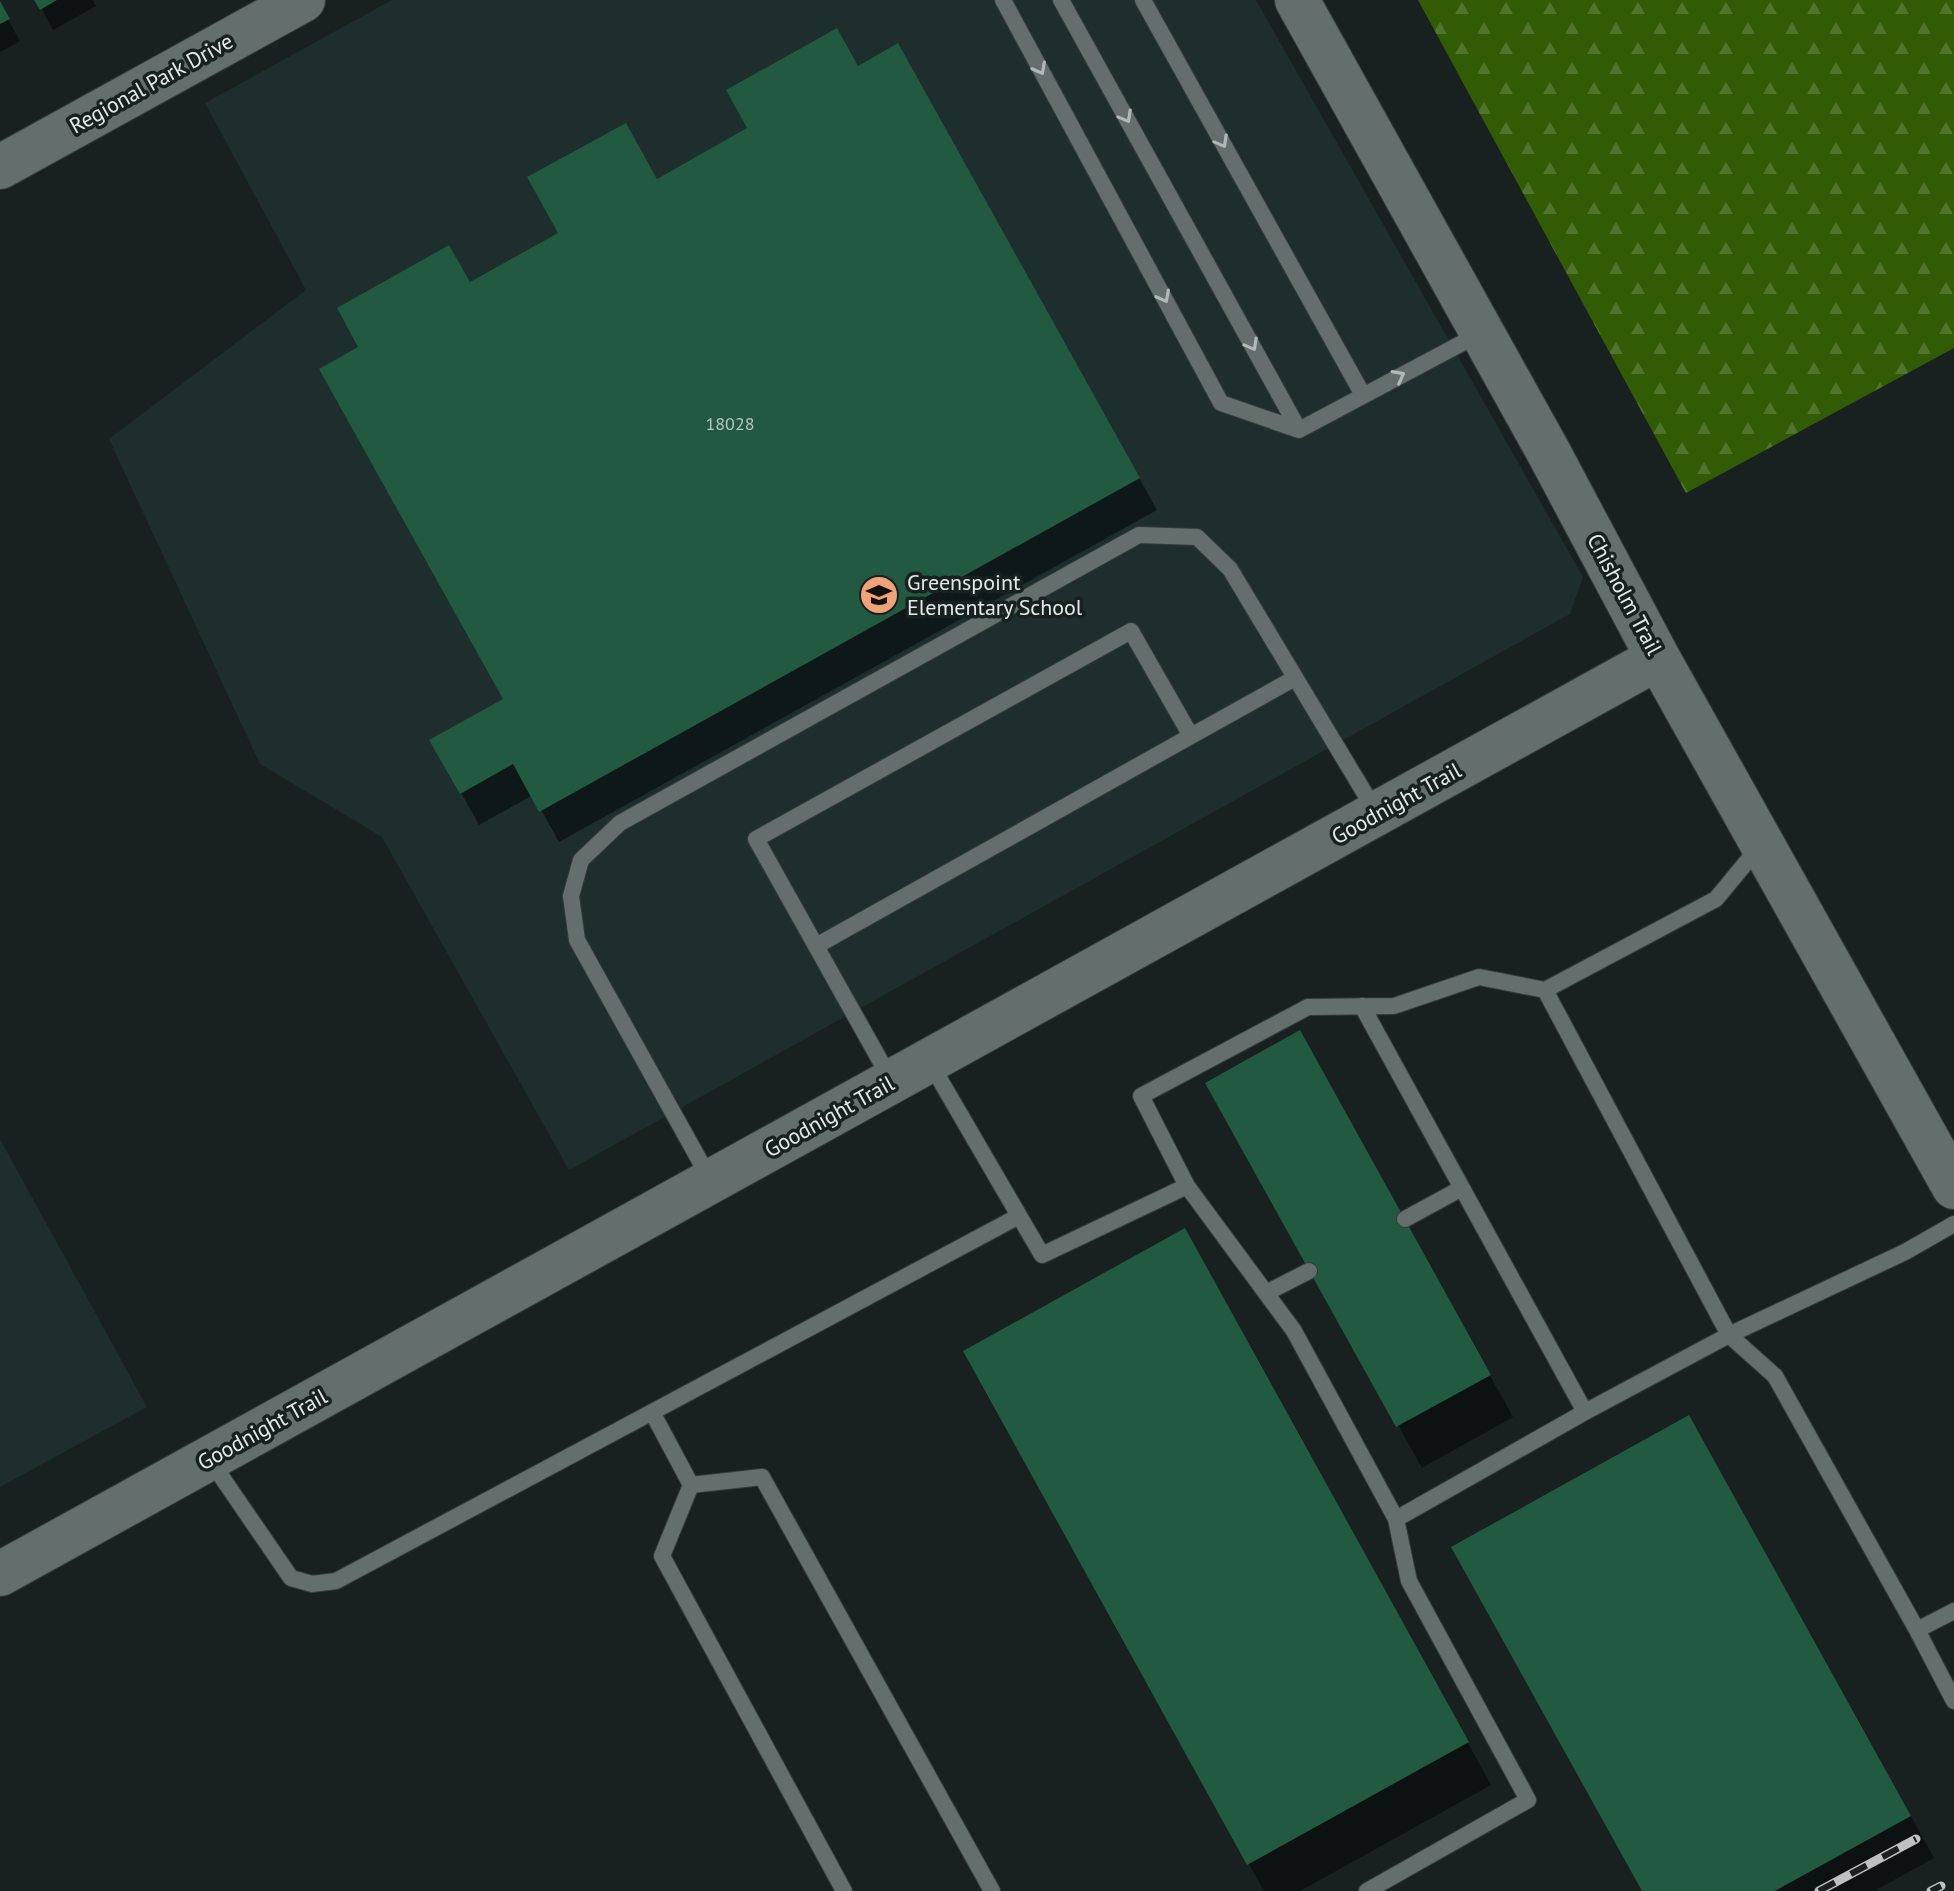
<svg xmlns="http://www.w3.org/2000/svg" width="1954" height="1891" font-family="'PT Sans',sans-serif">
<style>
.built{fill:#1d2e2d}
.forest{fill:url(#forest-firs)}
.shadow{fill:#0007}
.building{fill:#215941}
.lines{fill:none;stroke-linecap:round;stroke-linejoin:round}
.lane-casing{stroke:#353c3b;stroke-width:18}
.secondary-casing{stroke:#353c3b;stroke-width:46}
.lane{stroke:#636e6d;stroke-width:16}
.secondary{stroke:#636e6d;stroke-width:44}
.rail-casing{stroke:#bcc2c2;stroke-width:9}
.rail{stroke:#182120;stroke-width:6;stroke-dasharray:18;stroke-linecap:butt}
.oneway{stroke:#b0b8b8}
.labels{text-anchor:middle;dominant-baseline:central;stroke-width:7;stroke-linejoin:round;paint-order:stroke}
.number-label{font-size:18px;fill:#b3c6c0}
.street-label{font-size:22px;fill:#e4eaea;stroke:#182120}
.poi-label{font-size:22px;fill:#e4eaea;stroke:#182120;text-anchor:start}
</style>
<defs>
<pattern id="forest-firs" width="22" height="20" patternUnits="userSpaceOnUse" patternTransform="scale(2)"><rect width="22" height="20" fill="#315c05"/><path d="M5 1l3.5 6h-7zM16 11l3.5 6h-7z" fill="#4f742a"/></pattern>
</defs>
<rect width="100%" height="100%" fill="#182120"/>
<!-- built -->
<path class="built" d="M392,0H1256L1583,577L1570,614L569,1170L382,837L260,764L109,439L306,290L205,103Z
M0,1139L147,1407L0,1487Z"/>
<!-- forest -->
<path class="forest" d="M1418,0H1954V348L1686,493Z"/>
<!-- shadow -->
<path class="shadow" d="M37,0H93L96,6L53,30Z
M0,5L20,41L0,52Z
M857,68L916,77L1157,510L559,842L533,795L479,825L432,741L505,699L469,284Z
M1323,1074L1513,1417L1422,1468L1208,1083Z
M1209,1273L1491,1785L1300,1891H1264L966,1352Z
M1713,1459L1934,1858L1874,1891H1644Z"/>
<!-- building -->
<path class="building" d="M34,0H57L40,10Z
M0,1L10,19L0,24Z
M837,28L858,66L898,43L1140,478L539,812L513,764L460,794L429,740L503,699L319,369L358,347L337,308L449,245L470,282L558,233L527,177L626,123L657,179L747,128L726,90Z
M1300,1030L1491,1375L1396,1427L1205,1083Z
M1185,1228L1469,1742L1247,1865L963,1351Z
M1689,1415L1911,1816L1775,1891H1642L1451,1547Z"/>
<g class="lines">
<!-- lane casing -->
<g class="lane-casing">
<path id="lane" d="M1003,0L1221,403L1299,430L1481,333
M1061,0L1299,430
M1143,0L1363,395
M1191,736L1295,678
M1759,847L1716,899L1545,990L1729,1335L1905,1252L1954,1224
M816,946L1191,736L1131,631L756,839L891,1080
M1362,1006L1585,1412
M929,1061L1042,1255L1187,1186L1294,1331L1396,1519L1409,1581L1528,1800L1367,1891
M711,1181L577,940L571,896L581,860L620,823L1139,535L1197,537L1230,569L1376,812
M1187,1186L1141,1096L1308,1007L1394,1006L1479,977L1545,990
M1405,1219L1462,1188
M1266,1293L1309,1271
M652,1412L691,1485L662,1556L844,1891
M210,1460L291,1578L312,1584L336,1581L1019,1216
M691,1485L762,1477L992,1891
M1396,1519L1585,1412L1729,1335L1775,1376L1917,1630L1954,1611
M1917,1630L1954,1701"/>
</g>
<!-- secondary casing -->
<g class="secondary-casing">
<path id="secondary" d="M1297,0L1549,453L1658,658L1954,1187
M0,167L303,0
M0,1574L1658,658"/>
</g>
<!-- lane -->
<use href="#lane" class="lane"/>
<!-- secondary -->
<use href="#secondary" class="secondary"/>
<!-- rail casing -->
<g class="rail-casing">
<path id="rail" d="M1819,1891L1916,1839
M1931,1891L1941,1886"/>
</g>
<!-- rail -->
<use href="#rail" class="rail"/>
</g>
<!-- one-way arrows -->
<defs><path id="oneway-chevron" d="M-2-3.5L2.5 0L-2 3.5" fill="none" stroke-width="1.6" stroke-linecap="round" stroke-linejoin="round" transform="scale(2)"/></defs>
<g class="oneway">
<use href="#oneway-chevron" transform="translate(1040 69) rotate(62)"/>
<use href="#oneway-chevron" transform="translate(1126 117) rotate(61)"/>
<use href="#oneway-chevron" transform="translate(1222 142) rotate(61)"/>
<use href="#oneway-chevron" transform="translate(1164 297) rotate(62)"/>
<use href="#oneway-chevron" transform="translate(1252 345) rotate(61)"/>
<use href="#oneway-chevron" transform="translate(1399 376) rotate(-28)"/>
</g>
<!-- icons -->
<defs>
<g id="school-disc" transform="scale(2)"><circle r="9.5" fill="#f0a279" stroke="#182120"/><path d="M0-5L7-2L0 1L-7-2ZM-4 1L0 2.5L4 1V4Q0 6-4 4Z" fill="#111"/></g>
</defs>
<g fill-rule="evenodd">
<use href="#school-disc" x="879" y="595"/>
</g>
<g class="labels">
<!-- number labels -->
<g class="number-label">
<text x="730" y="423">18028</text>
</g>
<!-- street labels -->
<g class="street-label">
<text transform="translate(151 83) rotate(-29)">Regional Park Drive</text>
<text transform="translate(1625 594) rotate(62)">Chisholm Trail</text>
<text transform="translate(1396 803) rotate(-29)">Goodnight Trail</text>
<text transform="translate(829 1116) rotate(-29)">Goodnight Trail</text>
<text transform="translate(262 1429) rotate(-29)">Goodnight Trail</text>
</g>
<!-- poi labels -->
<g class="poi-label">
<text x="907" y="582">Greenspoint<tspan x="907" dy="25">Elementary School</tspan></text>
</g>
</g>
</svg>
